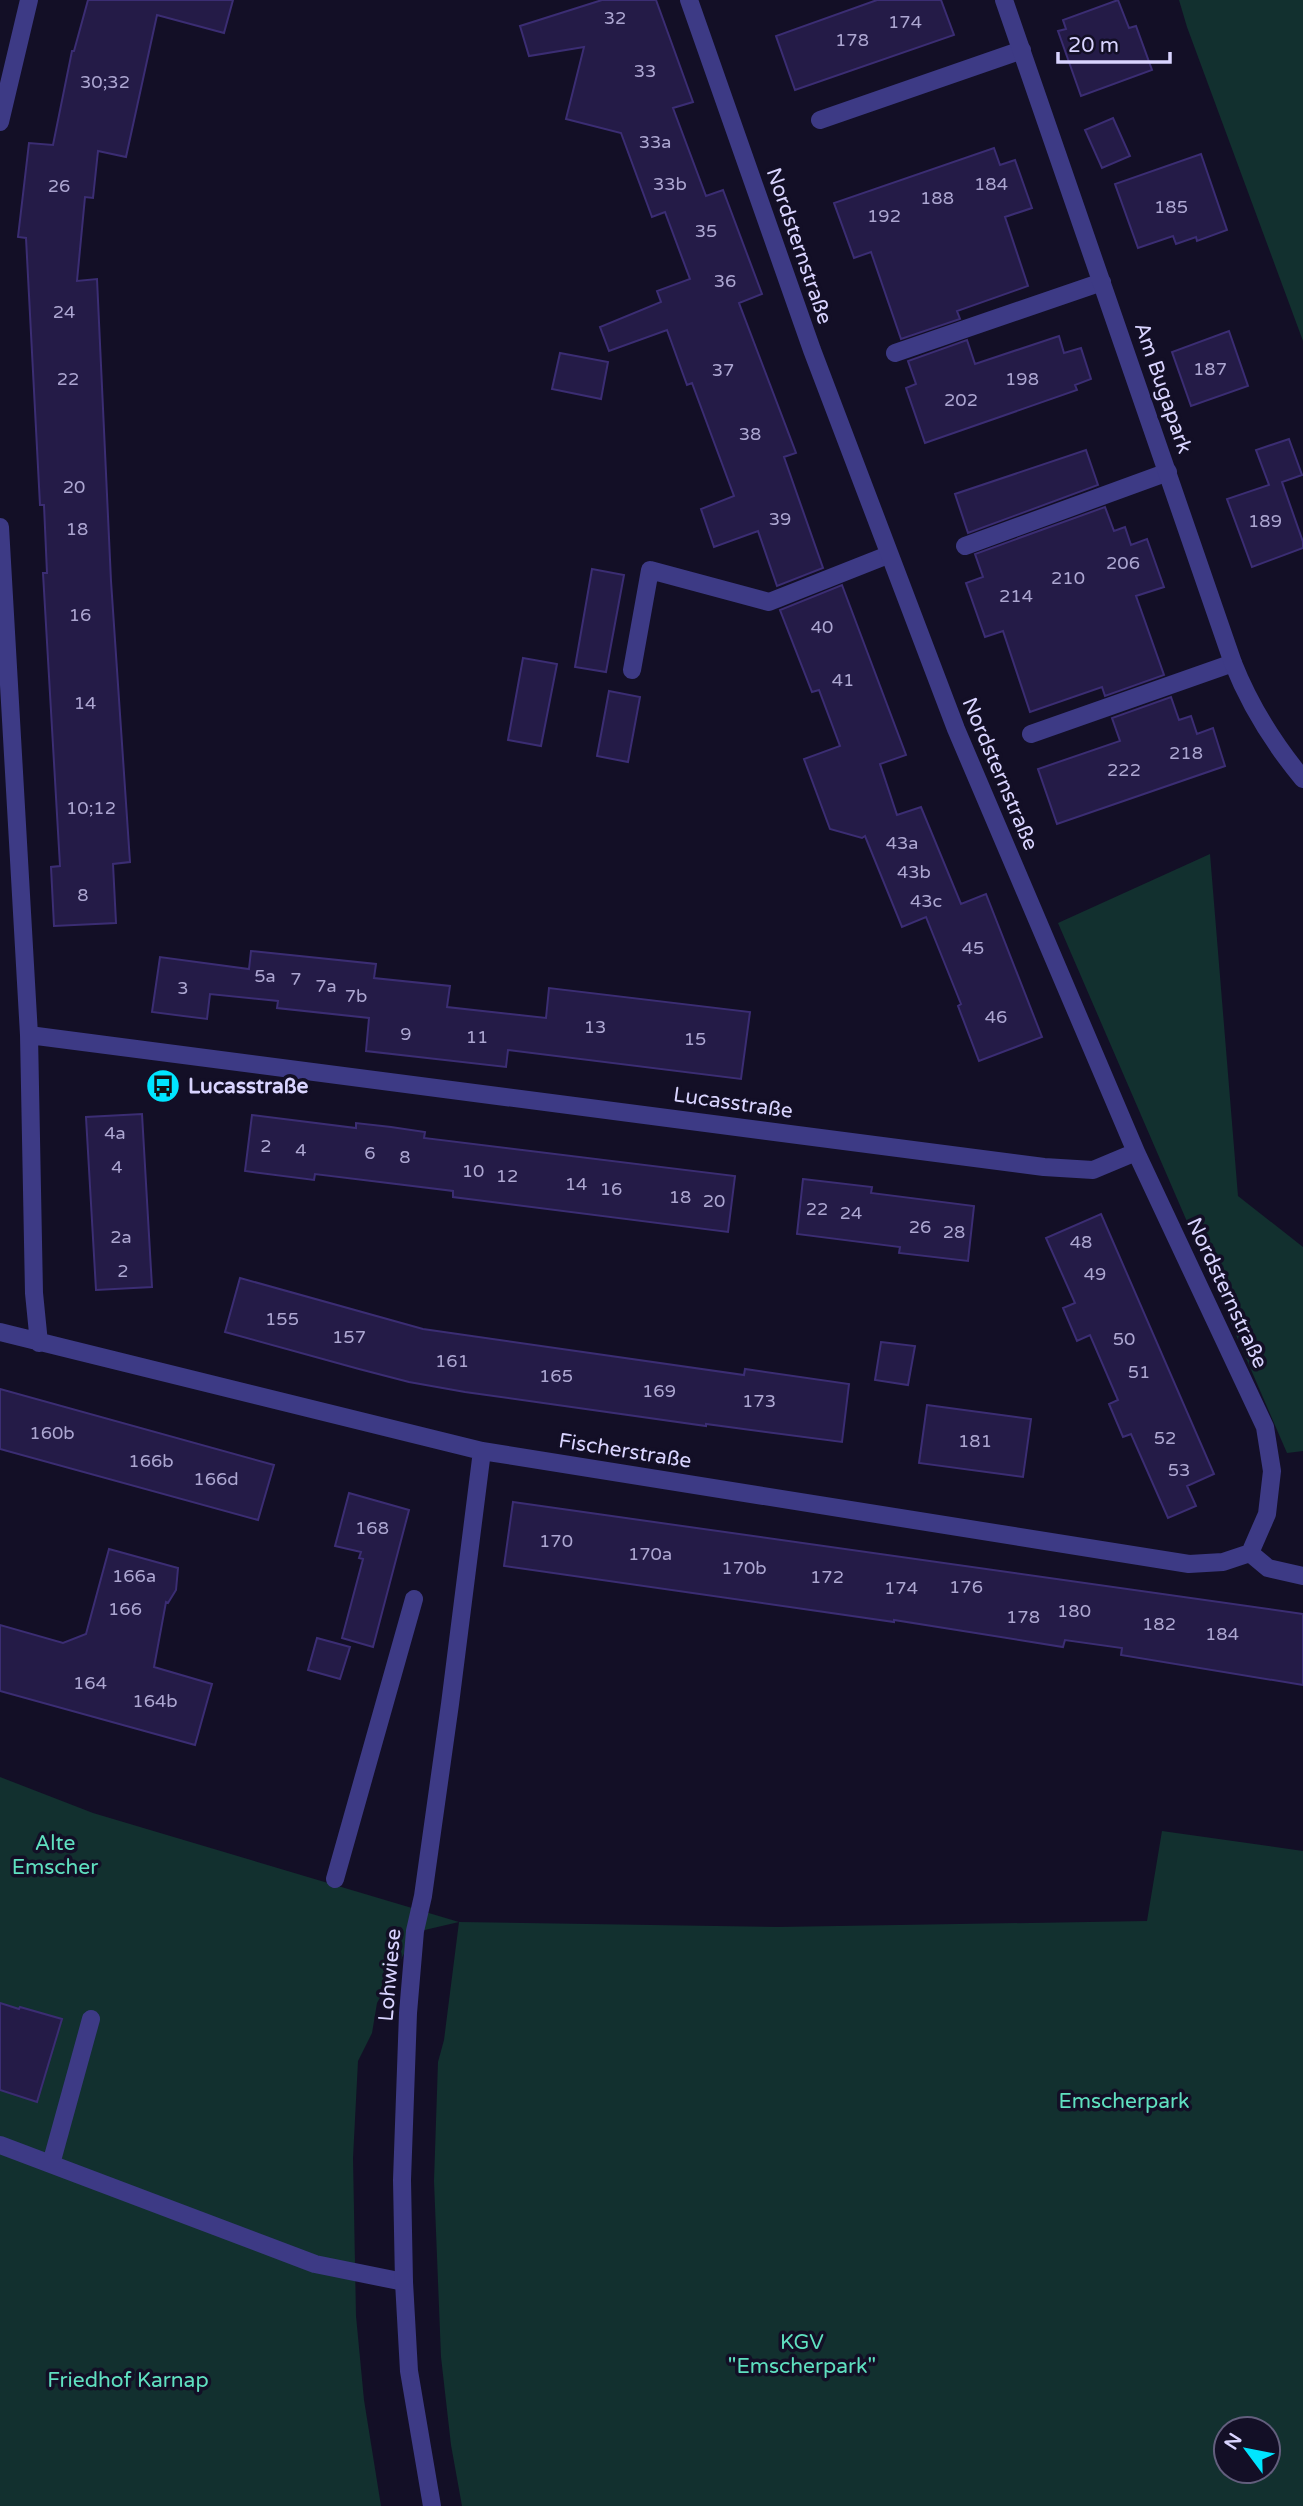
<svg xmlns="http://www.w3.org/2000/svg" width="1303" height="2506" font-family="'Varela Round',sans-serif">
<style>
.green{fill:#12302f;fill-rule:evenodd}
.building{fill:#241b47;stroke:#3b2d73;stroke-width:2}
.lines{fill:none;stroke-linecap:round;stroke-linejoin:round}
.lane{stroke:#3d3a85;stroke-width:18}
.street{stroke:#3d3a85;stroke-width:18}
.labels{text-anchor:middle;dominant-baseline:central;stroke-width:7;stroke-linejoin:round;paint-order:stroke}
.number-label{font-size:18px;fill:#aca6d1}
.street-label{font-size:21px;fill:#d9d4ff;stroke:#130f26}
.poi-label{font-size:21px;font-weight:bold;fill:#d9d4ff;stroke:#130f26;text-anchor:start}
.park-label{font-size:21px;fill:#5fe0c0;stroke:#130f26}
</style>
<rect width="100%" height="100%" fill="#130f26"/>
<!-- green -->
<path class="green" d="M1179,0H1303V341L1187,27Z
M1210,854L1238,1196L1303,1247V1451L1287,1453L1058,923Z
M0,1777L93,1813L459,1922L778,1927L1147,1921L1162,1831L1303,1851V2506H462L451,2445L441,2357L434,2181L438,2062L444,2040L459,1922L416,1932L377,2003L372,2033L358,2061L353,2158L356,2316L364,2400L381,2506H0ZM1226,2429H1268V2471H1226Z"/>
<!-- building -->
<path class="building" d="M88,0H233L224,33L157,15L126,157L98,151L93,198L85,197L77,281L97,279L111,581L130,862L113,864L116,923L54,926L51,867L60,866L43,573H47L44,505H40L26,238L18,237L29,143L53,145L72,51H74Z
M602,0H656L693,102L673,108L706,196L723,190L762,294L739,303L796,453L784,457L823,568L777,586L758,531L714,547L701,509L734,496L692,383L687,385L667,330L609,351L600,327L661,302L657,291L690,279L665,212L652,217L621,133L566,119L584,47L529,56L520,26Z
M877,0H941L954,35L795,90L776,36Z
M1118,0L1129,28L1136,26L1152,70L1081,96L1058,31L1066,29L1063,20Z
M1113,118L1130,156L1102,168L1085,130Z
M994,148L1000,165L1015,160L1032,208L1005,217L1028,286L957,311L960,319L901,339L871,252L854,258L834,203Z
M1201,154L1227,230L1197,241L1196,237L1176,244L1173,236L1138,248L1115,184Z
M1229,331L1248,386L1191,406L1172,352Z
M1059,336L1064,353L1081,348L1091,379L1075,385L1077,390L925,443L906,388L916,384L908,361L967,340L975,364Z
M560,353L608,362L601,399L552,389Z
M1289,439L1302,475L1282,482L1303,542V548L1252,567L1227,499L1269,485L1256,450Z
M1086,450L1098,485L968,533L955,494Z
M1105,507L1114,531L1125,527L1131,545L1147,539L1164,587L1136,596L1164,675L1105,696L1102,687L1030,712L1003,631L985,637L966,583L983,577L975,554Z
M592,569L624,575L606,672L575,667Z
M842,585L906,755L880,764L897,815L921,807L961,904L986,894L1042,1037L979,1061L958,1006L961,1004L926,917L902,927L865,836L862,838L830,829L804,759L840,746L819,690L812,692L780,610Z
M523,658L557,664L541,746L508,740Z
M609,691L640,697L628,762L597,756Z
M1171,697L1179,720L1191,716L1197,734L1213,728L1225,766L1057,824L1038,769L1120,741L1112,718Z
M251,951L376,964L374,978L450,986L447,1007L546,1018L549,988L750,1012L741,1079L508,1050L506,1067L366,1051L369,1018L277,1008L278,1001L210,994L207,1019L152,1012L160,957L249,969Z
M142,1114L152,1287L96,1290L86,1117Z
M252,1115L356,1128V1123L391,1127L425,1132L424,1138L735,1176L728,1232L453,1197V1191L315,1174L314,1180L245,1171Z
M803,1179L872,1187L871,1193L974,1206L968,1261L899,1253L900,1247L797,1234Z
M1101,1214L1214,1474L1187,1486L1196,1506L1168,1518L1131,1434L1123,1437L1109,1404L1118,1400L1090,1335L1077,1341L1063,1308L1075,1303L1046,1238Z
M240,1278L423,1329L744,1375L745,1369L849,1384L842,1442L706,1424V1426L465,1392L409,1382L359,1369L225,1332Z
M881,1342L915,1346L908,1385L875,1380Z
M0,1389L274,1465L258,1520L0,1449Z
M927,1405L1031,1419L1023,1477L919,1463Z
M349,1493L409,1510L373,1647L342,1638L363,1559L359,1558L361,1552L335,1546Z
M513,1502L1303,1614V1685L1121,1655L1122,1648L1065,1640L1063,1647L894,1620V1622L504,1566Z
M109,1549L178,1568L176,1590L168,1603L166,1602L154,1667L212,1684L195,1745L0,1691V1625L63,1643L86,1634Z
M317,1638L350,1647L340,1679L308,1670Z
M0,2003L19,2009L20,2007L62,2019L37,2102L0,2090Z"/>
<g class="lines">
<!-- lane -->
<path class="lane" d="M820,120L1022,50
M895,353L1102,282
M965,546L1168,472
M632,670L650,570L769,602L888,555
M1031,734L1233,663
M335,1879L414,1599
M0,2145L315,2264L404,2282
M51,2164L91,2019"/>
<!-- street -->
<path class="street" d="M689,0L812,350L956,729L1136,1152L1265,1427L1272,1471L1267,1514L1250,1553
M1004,0L1233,663C1250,706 1274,744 1303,779
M0,122L29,0
M0,527L29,1035L34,1293L39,1343
M29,1035L1044,1167L1093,1170L1136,1152
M0,1332L482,1451L1189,1564L1223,1562L1250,1553
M1250,1553L1268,1568L1303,1576
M432,2506L409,2371L404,2282L402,2180L408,2013L415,1931L423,1896L450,1704L482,1451"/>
</g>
<!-- icons -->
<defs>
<g id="bus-disc" transform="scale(1.75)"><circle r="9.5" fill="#00e5ff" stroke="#130f26"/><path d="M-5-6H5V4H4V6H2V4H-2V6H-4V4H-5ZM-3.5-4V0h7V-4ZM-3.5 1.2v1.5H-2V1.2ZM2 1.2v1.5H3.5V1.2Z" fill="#111"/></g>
</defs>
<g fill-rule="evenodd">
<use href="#bus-disc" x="163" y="1086"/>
</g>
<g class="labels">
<!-- number labels -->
<g class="number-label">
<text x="615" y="18">32</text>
<text x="905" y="22">174</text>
<text x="852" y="40">178</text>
<text x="645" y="71">33</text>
<text x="105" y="82">30;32</text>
<text x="655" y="142">33a</text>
<text x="670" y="184">33b</text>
<text x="991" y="184">184</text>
<text x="59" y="186">26</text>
<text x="937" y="198">188</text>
<text x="1171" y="207">185</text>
<text x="884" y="216">192</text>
<text x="706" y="231">35</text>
<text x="725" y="281">36</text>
<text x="64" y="312">24</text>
<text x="1210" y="369">187</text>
<text x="723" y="370">37</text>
<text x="68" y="379">22</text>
<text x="1022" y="379">198</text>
<text x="961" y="400">202</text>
<text x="750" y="434">38</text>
<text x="74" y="487">20</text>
<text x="780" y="519">39</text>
<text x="1265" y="521">189</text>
<text x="77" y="529">18</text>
<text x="1123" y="563">206</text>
<text x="1068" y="578">210</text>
<text x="1016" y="596">214</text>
<text x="80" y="615">16</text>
<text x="822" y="627">40</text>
<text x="843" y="680">41</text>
<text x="85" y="703">14</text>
<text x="1186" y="753">218</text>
<text x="1124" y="770">222</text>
<text x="91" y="808">10;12</text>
<text x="902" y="843">43a</text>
<text x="914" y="872">43b</text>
<text x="83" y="895">8</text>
<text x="926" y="901">43c</text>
<text x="973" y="948">45</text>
<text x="265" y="976">5a</text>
<text x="296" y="979">7</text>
<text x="326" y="986">7a</text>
<text x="183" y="988">3</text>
<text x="356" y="996">7b</text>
<text x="996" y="1017">46</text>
<text x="595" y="1027">13</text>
<text x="406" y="1034">9</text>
<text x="477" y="1037">11</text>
<text x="695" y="1039">15</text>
<text x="115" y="1133">4a</text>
<text x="266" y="1146">2</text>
<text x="301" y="1150">4</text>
<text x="370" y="1153">6</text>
<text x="405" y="1157">8</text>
<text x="117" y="1167">4</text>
<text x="473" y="1171">10</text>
<text x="507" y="1176">12</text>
<text x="576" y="1184">14</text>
<text x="611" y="1189">16</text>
<text x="680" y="1197">18</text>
<text x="714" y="1201">20</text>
<text x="817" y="1209">22</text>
<text x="851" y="1213">24</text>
<text x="920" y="1227">26</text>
<text x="954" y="1232">28</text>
<text x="121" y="1237">2a</text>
<text x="1081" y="1242">48</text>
<text x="123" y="1271">2</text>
<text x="1095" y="1274">49</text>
<text x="282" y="1319">155</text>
<text x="349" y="1337">157</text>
<text x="1124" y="1339">50</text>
<text x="452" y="1361">161</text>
<text x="1139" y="1372">51</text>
<text x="556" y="1376">165</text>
<text x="659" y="1391">169</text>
<text x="759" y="1401">173</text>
<text x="52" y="1433">160b</text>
<text x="1165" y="1438">52</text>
<text x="975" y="1441">181</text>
<text x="151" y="1461">166b</text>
<text x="1179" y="1470">53</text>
<text x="216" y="1479">166d</text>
<text x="372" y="1528">168</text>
<text x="556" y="1541">170</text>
<text x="650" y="1554">170a</text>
<text x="744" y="1568">170b</text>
<text x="134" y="1576">166a</text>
<text x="827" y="1577">172</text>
<text x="966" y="1587">176</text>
<text x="901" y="1588">174</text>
<text x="125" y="1609">166</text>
<text x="1074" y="1611">180</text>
<text x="1023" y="1617">178</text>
<text x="1159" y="1624">182</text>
<text x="1222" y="1634">184</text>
<text x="90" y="1683">164</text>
<text x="155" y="1701">164b</text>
</g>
<!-- street labels -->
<g class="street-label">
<text transform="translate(799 246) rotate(71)">Nordsternstraße</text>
<text transform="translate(1163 388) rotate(71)">Am Bugapark</text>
<text transform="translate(1000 774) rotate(67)">Nordsternstraße</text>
<text transform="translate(733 1103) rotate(8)">Lucasstraße</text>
<text transform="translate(1227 1293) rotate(65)">Nordsternstraße</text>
<text transform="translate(625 1451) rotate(9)">Fischerstraße</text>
<text transform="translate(390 1975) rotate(-85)">Lohwiese</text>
</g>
<!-- poi labels -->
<g class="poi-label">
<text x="188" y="1086">Lucasstraße</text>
</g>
<!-- park labels -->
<g class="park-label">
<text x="55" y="1843">Alte<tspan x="55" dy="24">Emscher</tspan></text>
<text x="1124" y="2101">Emscherpark</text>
<text x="802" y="2342">KGV<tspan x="802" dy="24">"Emscherpark"</tspan></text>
<text x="128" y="2380">Friedhof Karnap</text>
</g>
</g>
<!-- north arrow -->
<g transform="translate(1247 2450) rotate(302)"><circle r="33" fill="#130f26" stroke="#625e7d" stroke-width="2"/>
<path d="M0-5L12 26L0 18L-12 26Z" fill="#00e5ff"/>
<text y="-10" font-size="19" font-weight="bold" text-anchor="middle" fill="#d9d4ff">N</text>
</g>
<!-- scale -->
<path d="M1058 52v10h112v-10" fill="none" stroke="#d9d4ff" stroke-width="3.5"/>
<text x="1068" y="52" font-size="21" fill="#d9d4ff" stroke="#130f26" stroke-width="5" paint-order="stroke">20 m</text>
</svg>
